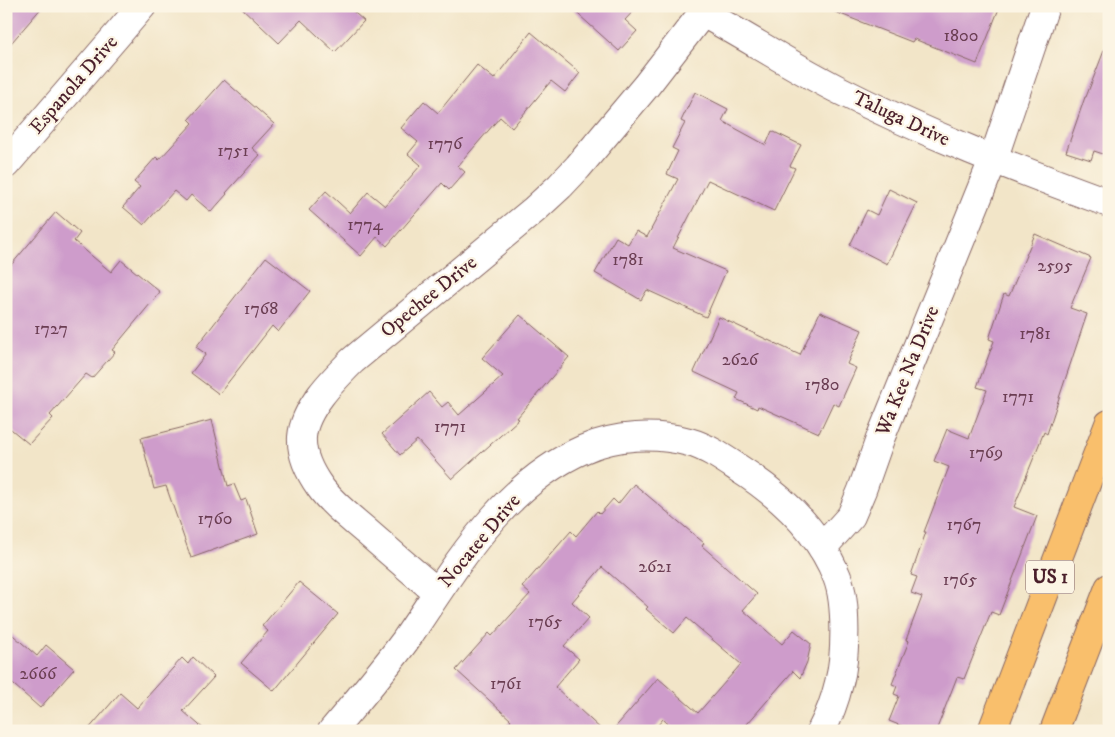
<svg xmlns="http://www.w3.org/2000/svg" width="1115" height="737" font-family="'IM FELL DW Pica',serif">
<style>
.building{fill:#ce9ccb}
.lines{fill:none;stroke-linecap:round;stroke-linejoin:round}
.minor-casing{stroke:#856462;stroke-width:30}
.highway-casing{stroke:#856462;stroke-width:30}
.path{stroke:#856462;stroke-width:3;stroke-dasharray:1 4;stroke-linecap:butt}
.minor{stroke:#fff;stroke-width:28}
.highway{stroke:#f9bf6c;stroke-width:28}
.labels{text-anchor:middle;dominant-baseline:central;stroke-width:4.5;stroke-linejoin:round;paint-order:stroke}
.number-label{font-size:18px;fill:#6b3e53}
.shield{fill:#fcf5e5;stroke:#7f5f63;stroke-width:1}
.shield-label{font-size:19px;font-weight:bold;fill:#4a1f2b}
.street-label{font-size:20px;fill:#4a1f2b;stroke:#fcf5e5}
</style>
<rect width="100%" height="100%" fill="#fcf5e5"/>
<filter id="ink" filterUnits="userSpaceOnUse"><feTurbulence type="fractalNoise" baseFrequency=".02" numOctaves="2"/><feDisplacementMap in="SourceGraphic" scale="10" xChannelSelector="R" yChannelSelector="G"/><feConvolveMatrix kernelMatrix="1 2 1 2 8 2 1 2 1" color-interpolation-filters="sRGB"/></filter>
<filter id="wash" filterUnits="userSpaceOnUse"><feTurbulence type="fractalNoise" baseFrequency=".0096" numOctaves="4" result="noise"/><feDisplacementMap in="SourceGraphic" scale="20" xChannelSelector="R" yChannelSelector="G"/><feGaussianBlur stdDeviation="1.12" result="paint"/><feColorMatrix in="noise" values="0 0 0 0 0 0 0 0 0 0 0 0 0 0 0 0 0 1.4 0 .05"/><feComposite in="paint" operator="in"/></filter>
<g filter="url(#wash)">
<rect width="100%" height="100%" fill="#f2e5c8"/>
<g id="blocks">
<!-- building -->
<path class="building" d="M6,6H43L6,49Z
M240,6H347L364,21L335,52L301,20L279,43Z
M569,6H638L625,20L637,31L619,51Z
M826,6H1000L977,64L914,39L912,42L825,8Z
M531,32L580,73L565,92L551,81L512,128L500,117L458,166L465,172L449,190L442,183L387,246L377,237L361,256L309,210L326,191L350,213L368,192L385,206L421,165L408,154L418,142L401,128L424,101L438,113L477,65L494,79Z
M1107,43L1109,44V156L1094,151L1091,160L1066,152L1085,97H1086Z
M224,80L274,124L252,148L260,155L226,193L227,194L211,212L191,195L186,201L174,191L144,225L123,207L140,187L134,182L156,157L159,160L193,123L189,119Z
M695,92L728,109L722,121L766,145L772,131L801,145L790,166L795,168L774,211L708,180L673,248L726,271L706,317L647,290L641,300L595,273L616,237L628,244L636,231L647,237L678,179L667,174L678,151L672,148L685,123L681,121Z
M889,189L917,203L887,264L850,245L867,210L877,215Z
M56,212L80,233L74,241L111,272L121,260L160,292L112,350L115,352L92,378L86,374L50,415L53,418L29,444L6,425V271Z
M1035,234L1091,258L1070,308L1087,314L1047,434L1044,432L1014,507L1037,516L999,615L991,612L964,679L957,677L936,731H914L889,721L899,696L894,694L897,686L892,684L909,641L906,640L922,597L911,593L917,577L911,575L926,532H924L949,467L934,461L947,429L969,438L987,390L977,387L994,341L989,339L1004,294L1009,296Z
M266,257L310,291L278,332L272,326L219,394L191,373L206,354L196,347Z
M820,312L862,330L847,364L856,368L839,406L833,403L819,433L758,406L757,409L736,399L739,393L694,372L719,317L800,355Z
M520,315L569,357L517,418L519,419L452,479L417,440L400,455L382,434L429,392L442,407L448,402L459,415L503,376L482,358Z
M212,420L228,486L234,484L241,501L246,499L258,534L191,558L166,486L154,489L141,438Z
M634,484L704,543L702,546L757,594L743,610L782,644L794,630L811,644L807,662L800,678L793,671L741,731H676L663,719L653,731H612L658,678L698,713L741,664L687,618L674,633L646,609L648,607L602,567L572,602L589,618L564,646L579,659L555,687L603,731H501L511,720L456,670L489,633L492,636L530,594L522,587L571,531L576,536L597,511L600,514L613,499L618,504Z
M299,582L338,614L274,691L241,663L268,631L262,626Z
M6,629L37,656L46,645L74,669L40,708L6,678Z
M193,657L214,677L183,711L206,731H87L120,693L137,708L182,658L188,664Z"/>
</g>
</g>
<g filter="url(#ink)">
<use href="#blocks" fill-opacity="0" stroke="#856462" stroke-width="1"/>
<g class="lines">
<!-- minor casing -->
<g class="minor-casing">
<path id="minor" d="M703,13C747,37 790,65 835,88C923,133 1016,169 1109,203
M6,164L142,6
M822,548L851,516L862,490L880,439L993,160L1045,6
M437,592C413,572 390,552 367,532C351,518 332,504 320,487C310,473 301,454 302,437C304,409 333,380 352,361L534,210L560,186L578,167L646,86L708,6
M332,731C357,701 382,672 405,641C454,570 500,486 584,449C615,435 655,433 689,442C707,447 723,458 738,468C780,495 818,529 837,577C847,602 846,657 839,683C835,700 829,716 821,731"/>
</g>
<!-- highway casing -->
<g class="highway-casing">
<path id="highway" d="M992,731L1109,424
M1054,731L1109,588"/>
</g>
<!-- path -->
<path class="path" d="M1103,731L1109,711"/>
<!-- minor -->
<use href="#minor" class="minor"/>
<!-- highway -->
<use href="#highway" class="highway"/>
</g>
</g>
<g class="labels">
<!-- number labels -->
<g class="number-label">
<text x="961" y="36">1800</text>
<text x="445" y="144">1776</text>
<text x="233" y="151">1751</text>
<text x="365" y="225">1774</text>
<text x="628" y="260">1781</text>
<text x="1055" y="266">2595</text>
<text x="261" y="309">1768</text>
<text x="51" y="329">1727</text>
<text x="1035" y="334">1781</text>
<text x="740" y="360">2626</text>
<text x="822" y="385">1780</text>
<text x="1018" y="397">1771</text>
<text x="450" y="427">1771</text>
<text x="986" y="453">1769</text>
<text x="215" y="519">1760</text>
<text x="964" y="525">1767</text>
<text x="655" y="567">2621</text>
<text x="960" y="580">1765</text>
<text x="545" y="622">1765</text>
<text x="38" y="674">2666</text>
<text x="506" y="684">1761</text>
</g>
<!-- shield labels -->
<rect class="shield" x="1026" y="560.5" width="48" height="33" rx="4"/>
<g class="shield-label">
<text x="1050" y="577">US 1</text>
</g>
<!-- street labels -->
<g class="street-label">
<text transform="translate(74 85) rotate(-49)">Espanola Drive</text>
<text transform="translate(901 119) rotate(25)">Taluga Drive</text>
<text transform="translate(429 297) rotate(-39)">Opechee Drive</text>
<text transform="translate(908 371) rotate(-68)">Wa Kee Na Drive</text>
<text transform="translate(480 541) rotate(-50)">Nocatee Drive</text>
</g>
</g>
<!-- margin -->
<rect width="1115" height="737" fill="none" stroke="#fcf5e5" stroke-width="25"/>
</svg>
